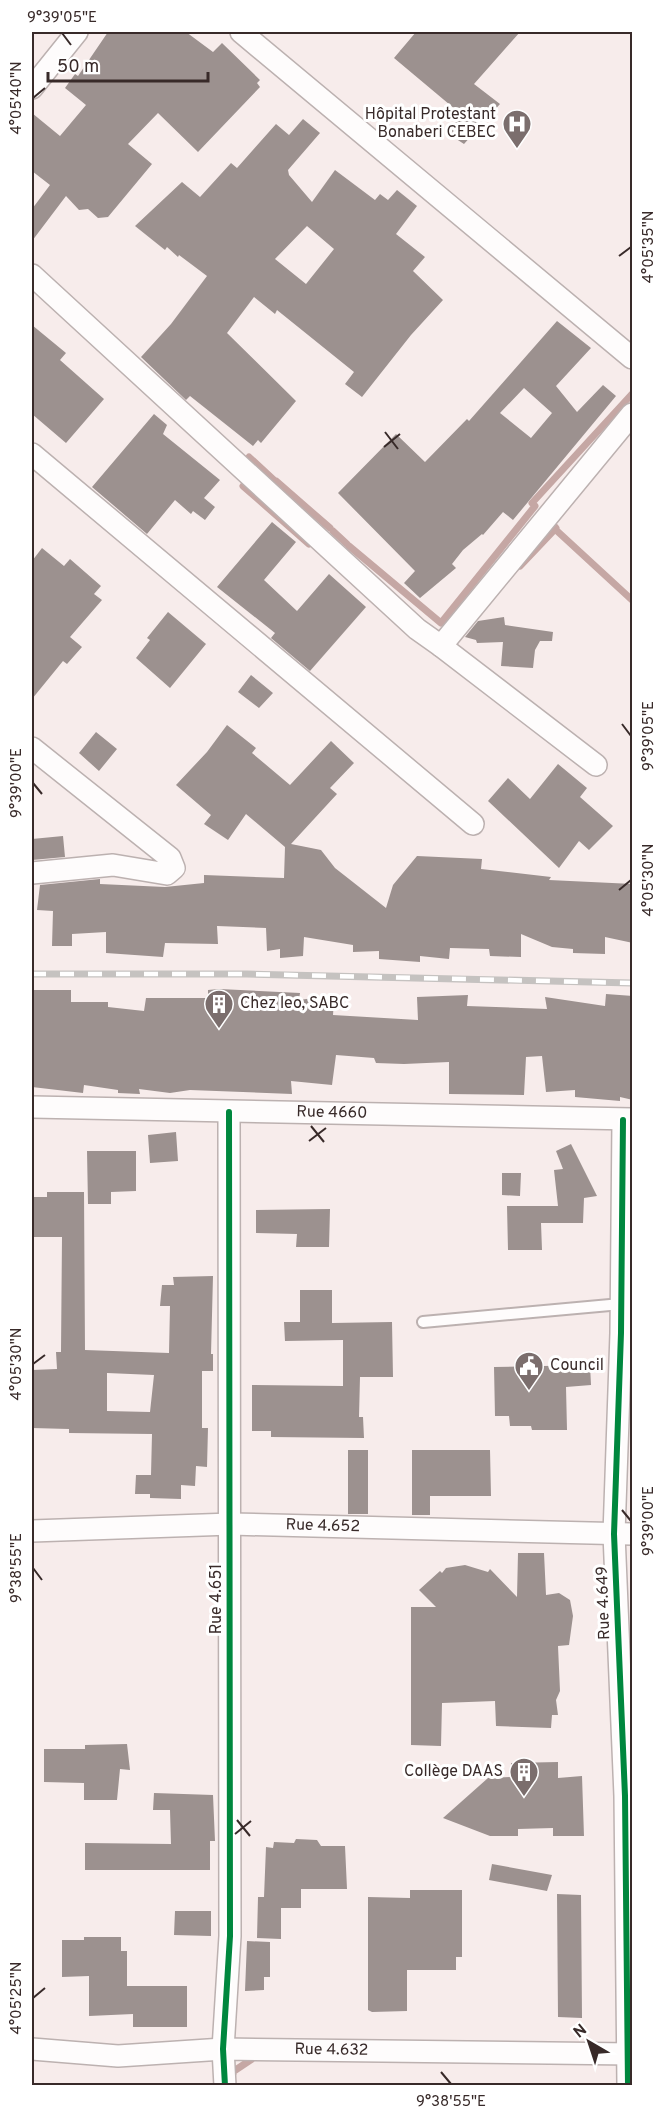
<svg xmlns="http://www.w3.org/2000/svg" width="664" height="2117" font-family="Overpass,sans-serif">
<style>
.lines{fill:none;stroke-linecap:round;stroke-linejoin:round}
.stream{stroke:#c5a7a4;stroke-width:7}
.building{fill:#9c918f;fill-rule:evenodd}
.lane-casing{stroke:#bcb1b0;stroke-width:14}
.street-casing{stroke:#bcb1b0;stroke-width:24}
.lane{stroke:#fefcfc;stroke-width:10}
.street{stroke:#fefcfc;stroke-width:21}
.rail-casing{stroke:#c5c2c0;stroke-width:7}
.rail{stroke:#fff;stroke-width:4.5;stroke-dasharray:14;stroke-linecap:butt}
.cycleway-casing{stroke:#fff;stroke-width:10}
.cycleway{stroke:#00873e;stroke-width:6}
.ticks{fill:none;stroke:#382a29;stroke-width:2}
.labels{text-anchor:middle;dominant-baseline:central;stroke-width:6;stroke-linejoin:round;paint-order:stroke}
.poi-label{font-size:16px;fill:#382a29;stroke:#fff;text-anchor:end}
.street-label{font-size:16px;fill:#382a29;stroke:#fff}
.neatline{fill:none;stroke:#382a29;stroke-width:2}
.ticks-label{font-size:15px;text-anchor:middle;fill:#382a29}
</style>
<rect width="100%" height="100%" fill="#f7eceb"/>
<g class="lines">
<!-- stream -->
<path class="stream" d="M249,457L274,480
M276,481L330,528
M243,486L309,544
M556,530L632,600
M333,531L347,544
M349,546L441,623L535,506L532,503L632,394
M520,566L556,528L549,520
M232,2076L234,2071L252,2059L251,2052"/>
</g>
<!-- building -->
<path class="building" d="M108,32H186L213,52L222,43L260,80L257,83L260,87L198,152L158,113L128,144L152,164L108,217L98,218L88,209L79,210L66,196L32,241V209L50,185L32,171V113L60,136L86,105L65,88L75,74L78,76Z
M416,32H520L474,84L500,104L464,144L447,133L462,115L394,58Z
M303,119L320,133L288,170L289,175L312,202L335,170L375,200L380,194L388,200L397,190L417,206L396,234L425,257L413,271L443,300L411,335L362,397L345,384L354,372L277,310L275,314L254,297L227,333L296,401L261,443L258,440L253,446L190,396L186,400L141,357L171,324L207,276L179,255L178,257L167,247L165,250L135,226L182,182L200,197L231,163L237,168L276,124L289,135ZM307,226L334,249L306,284L275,259Z
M557,321L591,348L556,386L577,412L603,385L616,396L513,520L503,512L483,535L482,534L463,550L452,564L456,568L420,598L404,583L415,571L338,493L396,434L425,462L467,419L469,421ZM524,388L552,413L531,438L500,413Z
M32,325L66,353L60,360L104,399L66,443L32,414Z
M154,414L167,425L163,434L220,480L204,498L215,507L205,520L193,511L191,514L175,500L147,534L92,487Z
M272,522L296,542L264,580L297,611L329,574L366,607L310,671L271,638L275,633L217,587Z
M42,548L64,566L70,559L101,586L94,594L102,600L70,637L82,647L67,664L63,661L32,699V561Z
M168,612L206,644L170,688L136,658L150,640L147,638Z
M504,617L505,625L553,632L552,641H540L535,650L533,668L501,666L503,642L477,643L476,640L465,637L478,621Z
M251,675L273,693L259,708L238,692Z
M227,725L256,748L252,753L290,785L331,741L354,763L330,788L337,794L291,844L321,850L335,868L386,908L393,885L417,856L482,859L481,869L551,877L549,880L633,884V943L605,937V954L573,953V949L552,947L521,934V957L490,956L489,949L450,948L449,959L420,956V962L379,959V951L353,952V945L304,937L303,956L280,958V949L267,951L266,928L217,926L218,944L165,943L163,957L106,953V932L72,934V946H52L53,911L37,910L40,885L100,879V884L165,887L204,883V875L284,878L285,847L246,814L228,840L204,824L211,815L176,785L207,752Z
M96,732L117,749L99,771L79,753Z
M558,764L587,788L580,797L613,826L589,850L579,841L559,868L488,801L508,778L530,799Z
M63,836L65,857L32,860V839Z
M219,989L300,993L299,1000L321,997L334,1000L333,1015L418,1020L417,997L468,995L467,1006L547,1009L545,997L605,1006L606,994L633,996V1100L620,1097V1101L575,1097V1090L546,1092L542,1056L526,1057L524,1095L449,1094V1062L404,1064L376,1063L374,1058L336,1055L332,1085L291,1081L292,1094L190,1090L170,1093L139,1089L140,1094L118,1093V1090L84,1085L83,1093L32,1087V990H71V1002H108V1007L144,1011L146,998H208V990Z
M176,1132L178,1161L150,1163L148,1135Z
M571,1144L597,1196L584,1198L583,1223H541L542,1250H508L507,1206H558L554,1170L563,1169L556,1151Z
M87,1151H136V1191L111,1192V1204H88Z
M502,1173H521L520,1196L502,1195Z
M47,1192H84L85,1350L169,1353L170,1306H160L162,1285H174L173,1277L213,1276L211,1354H213V1371H202V1428H208L207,1467L196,1466L195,1486L181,1485V1499L150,1498V1494H135L136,1475H151L152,1434L69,1433V1429L32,1428V1370L57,1369L56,1352H61L62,1237H32V1197H47ZM107,1373L154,1375L150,1412L107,1411Z
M330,1209L329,1247H296L297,1234L256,1233V1210Z
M300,1290H332V1323L392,1322L393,1377H360L359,1417H363L364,1438L271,1437V1431H252V1385L343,1386V1340L285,1341L284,1322H300Z
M590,1365L591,1385L566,1387L567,1430H532L531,1426H510L509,1416H495L494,1367Z
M348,1450H368V1514H348Z
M412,1450H490L491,1496H430V1515H412Z
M518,1553H544L546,1595L559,1593L570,1600L573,1616L569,1645L558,1646L560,1691L556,1700L558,1715H552L551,1728L496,1726L495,1701L442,1703L441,1746L411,1745V1607H436L419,1590L440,1571L442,1573L446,1568L465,1565L488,1572L490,1569L517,1597Z
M127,1744L130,1770L120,1769L117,1800H84V1783L44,1782V1749H85V1745Z
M558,1762V1778L582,1776L584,1836H553V1828L518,1829V1836H490L443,1818L488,1778L512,1777L511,1763Z
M154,1793L213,1795L215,1841H210V1870H85V1843L171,1844L170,1810H153Z
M296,1839L317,1840L321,1846H345L347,1889H301V1908H281V1939L257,1938L258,1897H264L266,1847L273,1848L274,1842L294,1843Z
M492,1864L552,1875L547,1891L489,1880Z
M410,1890H462V1957H456V1970H407V2011L372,2012L368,2010V1897L410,1898Z
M557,1894L581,1895L582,2018L558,2017Z
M175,1911H211V1936L174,1935Z
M84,1937H121V1951H127V1986H187V2027H133V2014L89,2016V1976L62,1977V1940H84Z
M247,1941L270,1942V1977H264V1990L245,1991Z"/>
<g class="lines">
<!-- lane casing -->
<g class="lane-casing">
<path id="lane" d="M423,1322L621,1304"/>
</g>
<!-- street casing -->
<g class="street-casing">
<g id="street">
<path d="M241,32L632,358"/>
<path d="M32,88L77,32"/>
<path d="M32,275L417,629L441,646L632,414"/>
<path d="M32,454L473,824"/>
<path d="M441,646L596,765"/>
<path d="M32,748L170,858L174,868L167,874L113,865L32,873"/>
<path id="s1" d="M32,1107L632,1119"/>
<path d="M623,1120L621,1333L614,1534L625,1796L628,2086"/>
<path id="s2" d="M32,1531L231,1524L632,1534"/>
<path id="s3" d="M32,2049L118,2056L223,2049L632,2054"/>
<path d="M225,2086L223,2049L230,1936L229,1112"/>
</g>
</g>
<!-- lane -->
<use href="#lane" class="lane"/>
<!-- street -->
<use href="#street" class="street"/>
<!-- rail casing -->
<g class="rail-casing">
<path id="rail" d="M32,974H247L632,983"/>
</g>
<!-- rail -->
<use href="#rail" class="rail"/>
<!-- cycleway casing -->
<g class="cycleway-casing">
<path id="cycleway" d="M623,1120L621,1333L614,1534L625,1796L628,2086
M225,2086L223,2049L230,1936L229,1112"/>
</g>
<!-- cycleway -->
<use href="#cycleway" class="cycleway"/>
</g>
<!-- ticks -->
<path class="ticks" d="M62,33L71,45M33,98L45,88M619,256L631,247M385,432L398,449M384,447L400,434M622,724L631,736M33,783L42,794M619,890L631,880M311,1126L324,1142M309,1141L326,1128M33,1364L45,1355M622,1510L631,1521M33,1568L42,1580M237,1820L250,1836M235,1834L251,1821M33,1998L45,1988M441,2072L451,2084"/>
<!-- icons -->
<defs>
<g id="hospital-pin" transform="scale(1.5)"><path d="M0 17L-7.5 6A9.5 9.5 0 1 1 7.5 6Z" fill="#7b6e6d" stroke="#fff"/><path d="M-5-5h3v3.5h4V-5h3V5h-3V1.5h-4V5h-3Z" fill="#fff"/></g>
<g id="building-pin" transform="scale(1.5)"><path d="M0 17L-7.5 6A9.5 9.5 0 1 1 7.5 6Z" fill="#7b6e6d" stroke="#fff"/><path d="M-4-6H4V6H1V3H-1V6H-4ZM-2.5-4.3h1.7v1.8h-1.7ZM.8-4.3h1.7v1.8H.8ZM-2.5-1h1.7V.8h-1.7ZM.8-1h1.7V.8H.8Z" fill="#fff"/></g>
<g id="civic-pin" transform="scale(1.5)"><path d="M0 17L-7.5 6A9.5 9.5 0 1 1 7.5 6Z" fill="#7b6e6d" stroke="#fff"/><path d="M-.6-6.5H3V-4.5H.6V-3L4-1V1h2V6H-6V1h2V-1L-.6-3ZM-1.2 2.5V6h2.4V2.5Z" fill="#fff"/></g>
</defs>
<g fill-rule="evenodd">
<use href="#hospital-pin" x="517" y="124"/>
<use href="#building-pin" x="219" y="1004"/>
<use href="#civic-pin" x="529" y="1366"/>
<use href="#building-pin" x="524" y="1772"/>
</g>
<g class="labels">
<!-- poi labels -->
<g class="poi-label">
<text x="496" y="115">Hôpital Protestant<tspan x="496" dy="18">Bonaberi CEBEC</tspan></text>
<text x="240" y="1004" text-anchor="start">Chez leo, SABC</text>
<text x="550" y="1366" text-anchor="start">Council</text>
<text x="503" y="1772">Collège DAAS</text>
</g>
<!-- street labels -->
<g class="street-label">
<text stroke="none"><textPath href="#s1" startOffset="300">Rue 4660</textPath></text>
<text stroke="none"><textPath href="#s2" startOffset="291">Rue 4.652</textPath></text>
<text transform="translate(217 1599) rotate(-90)">Rue 4.651</text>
<text transform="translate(604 1603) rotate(-92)">Rue 4.649</text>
<text stroke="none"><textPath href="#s3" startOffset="300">Rue 4.632</textPath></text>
</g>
</g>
<!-- border -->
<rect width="664" height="2117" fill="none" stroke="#ffffff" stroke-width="66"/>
<!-- north arrow -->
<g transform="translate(589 2042) rotate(321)" stroke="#ffffff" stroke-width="4.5" paint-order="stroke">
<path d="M0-4.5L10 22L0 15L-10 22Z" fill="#382a29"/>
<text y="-9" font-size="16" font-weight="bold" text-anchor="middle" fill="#382a29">N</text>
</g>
<!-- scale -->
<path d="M48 72v9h160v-9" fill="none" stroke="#382a29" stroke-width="3"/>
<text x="57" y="72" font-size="18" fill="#382a29" stroke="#ffffff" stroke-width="4.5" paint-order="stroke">50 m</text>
<rect x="33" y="33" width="598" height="2051" class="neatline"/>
<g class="ticks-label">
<text x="62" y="22">9°39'05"E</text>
<text transform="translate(16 98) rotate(-90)" y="5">4°05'40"N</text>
<text transform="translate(648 247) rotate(-90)" y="5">4°05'35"N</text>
<text transform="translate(648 736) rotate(-90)" y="5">9°39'05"E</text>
<text transform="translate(16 783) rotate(-90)" y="5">9°39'00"E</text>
<text transform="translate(648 880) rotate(-90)" y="5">4°05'30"N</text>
<text transform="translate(16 1364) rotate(-90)" y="5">4°05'30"N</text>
<text transform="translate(648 1521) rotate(-90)" y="5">9°39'00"E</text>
<text transform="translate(16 1568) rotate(-90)" y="5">9°38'55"E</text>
<text transform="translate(16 1998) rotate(-90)" y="5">4°05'25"N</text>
<text x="451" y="2106">9°38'55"E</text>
</g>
</svg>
